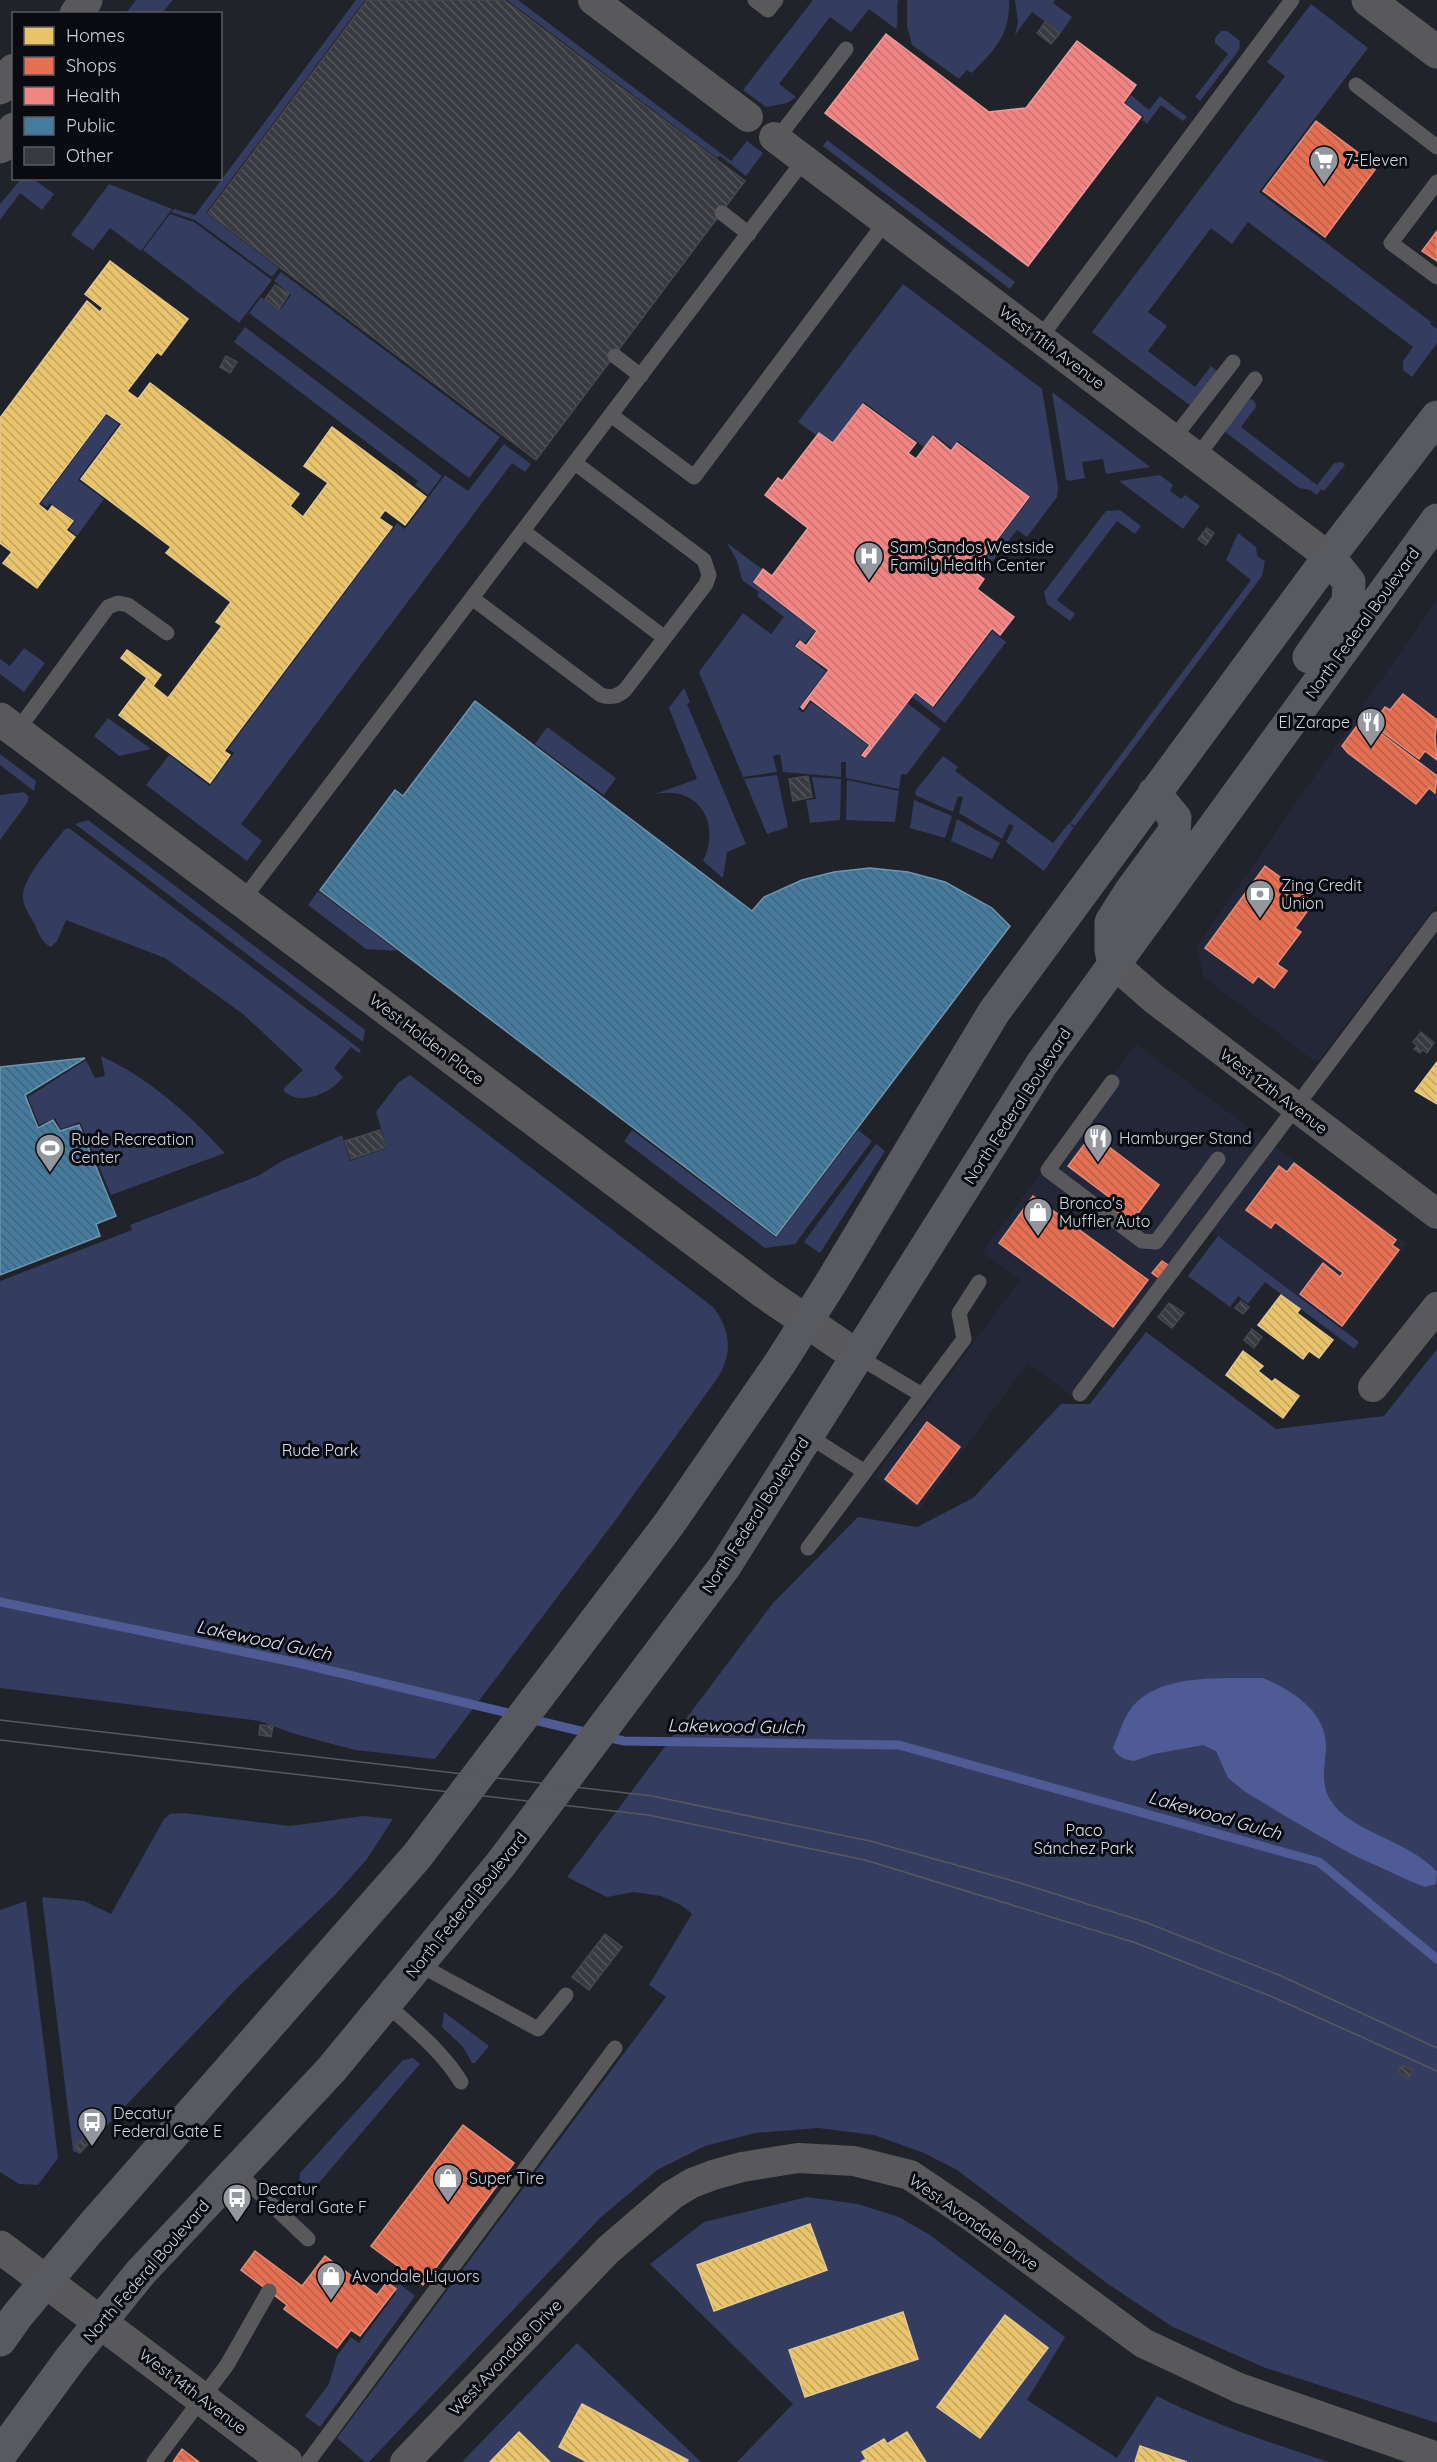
<svg xmlns="http://www.w3.org/2000/svg" width="1437" height="2462" font-family="Quicksand,sans-serif">
<style>
.built{fill:#232738}
.green{fill:#343c60}
.water{fill:#4e5b95}
.homes{fill:url(#homes-back-hatch);stroke:#e2c98c;stroke-width:1.5}
.shops{fill:url(#shops-back-hatch);stroke:#e18e7b;stroke-width:1.5}
.health{fill:url(#health-back-hatch);stroke:#e89c9d;stroke-width:1.5}
.public{fill:url(#public-back-hatch);stroke:#6f96b0;stroke-width:1.5}
.lines{fill:none;stroke-linecap:round;stroke-linejoin:round}
.stream{stroke:#4e5b95;stroke-width:9}
.building{fill:url(#building-back-hatch);stroke:#46484e;stroke-width:1.5}
.service{stroke:#59595c;stroke-width:15}
.minor{stroke:#59595c;stroke-width:30}
.tertiary{stroke:#59595c;stroke-width:33}
.primary{stroke:#595a60;stroke-width:33}
.tram{stroke:#57595d;stroke-width:1.5}
.labels{text-anchor:middle;dominant-baseline:central;stroke-width:6;stroke-linejoin:round;paint-order:stroke}
.poi-label{font-size:16px;fill:#d2d5dd;stroke:#090b10;text-anchor:start}
.street-label{font-size:16px;fill:#d2d5dd;stroke:#090b10}
.park-label{font-size:16px;fill:#dbe1f3;stroke:#090b10}
.water-label{font-size:18px;font-style:italic;fill:#dde3f6;stroke:#090b10}
</style>
<defs>
<pattern id="homes-back-hatch" width="6" height="6" patternUnits="userSpaceOnUse" patternTransform="scale(1.5)"><rect width="6" height="6" fill="#e9c46a"/><path d="M-1 5l2 2M0 0l6 6M5-1l2 2" fill="none" stroke="#bea360"/></pattern>
<pattern id="shops-back-hatch" width="6" height="6" patternUnits="userSpaceOnUse" patternTransform="scale(1.5)"><rect width="6" height="6" fill="#e76f51"/><path d="M-1 5l2 2M0 0l6 6M5-1l2 2" fill="none" stroke="#b5614c"/></pattern>
<pattern id="health-back-hatch" width="6" height="6" patternUnits="userSpaceOnUse" patternTransform="scale(1.5)"><rect width="6" height="6" fill="#f28482"/><path d="M-1 5l2 2M0 0l6 6M5-1l2 2" fill="none" stroke="#c57372"/></pattern>
<pattern id="public-back-hatch" width="6" height="6" patternUnits="userSpaceOnUse" patternTransform="scale(1.5)"><rect width="6" height="6" fill="#457b9d"/><path d="M-1 5l2 2M0 0l6 6M5-1l2 2" fill="none" stroke="#436379"/></pattern>
<pattern id="building-back-hatch" width="6" height="6" patternUnits="userSpaceOnUse" patternTransform="scale(1.5)"><rect width="6" height="6" fill="#383a40"/><path d="M-1 5l2 2M0 0l6 6M5-1l2 2" fill="none" stroke="#54565b"/></pattern>
</defs>
<rect width="100%" height="100%" fill="#20232a"/>
<!-- built -->
<path class="built" d="M1437,599V904L1317,1063L1203,977L1197,946Z
M1136,1044L1407,1244L1344,1329L1202,1224L1074,1397L1028,1363L919,1510L874,1477L1020,1280L982,1252Z"/>
<!-- green -->
<path class="green" d="M136,0H173L162,13H126Z
M356,0H365L206,213L279,268L272,277L195,220L171,212L174,209L195,215Z
M507,0H518L731,161L747,141L763,153L746,176L720,156L717,158Z
M813,0H898C896,10 899,20 896,29L869,9L851,32L830,17L779,84L796,97L787,103L766,107L743,90Z
M907,0H1009C1010,36 995,49 972,73L967,70L959,79L912,45L907,26Z
M1015,0H1055L1053,3L1072,17L1061,33L1032,12L1015,35L1018,22Z
M1311,4L1368,48L1259,192L1431,322L1430,324L1437,329V343L1412,377L1403,370V361L1413,347L1248,222L1232,244L1211,228L1148,312L1167,326L1148,351L1195,387L1211,366L1218,372L1192,407L1092,332L1285,76L1267,62Z
M1221,31H1227L1240,41L1239,50L1200,101L1195,97L1228,54L1215,43V38Z
M1131,95L1149,110L1160,96L1187,117L1183,121L1161,105L1147,124L1142,120L1144,117L1125,103Z
M827,140L1015,282L1010,289L823,146Z
M22,178L38,179L36,181L54,194L42,210L20,193L0,220V204Z
M109,184L172,209L141,251L110,228L93,250L71,235Z
M170,214L194,222L272,280L239,323L143,250Z
M281,272L500,437L469,478L249,313L261,297L280,310L291,295L274,281Z
M903,284L1042,389L1058,487L1057,497L1027,537L1017,530L983,573L977,568L1031,497L958,441L952,448L933,434L924,447L864,402L833,442L819,432L816,435L798,422Z
M245,327L442,476L428,495L415,485L418,481L234,342Z
M1052,392L1150,467L1106,474L1103,459L1082,462L1085,478L1069,481L1066,479Z
M1252,399L1255,402L1256,407L1241,427L1317,485L1334,463L1342,462L1345,465L1324,491L1321,489L1317,495L1310,490L1299,488L1224,431L1247,400Z
M106,415L119,424L78,480L104,499L77,536L69,529L75,521L50,503L47,507L41,503Z
M504,444L531,464L525,472L512,463L241,824L262,841L247,861L146,785L169,755L210,786L234,753L228,749L397,523L405,529L445,475L468,491Z
M1160,475L1173,485L1170,491L1181,499L1185,495L1200,506L1183,529L1119,481Z
M1120,510L1141,526L1135,534L1117,521L1057,600L1075,614L1070,621L1047,604L1044,592L1106,511Z
M1238,533L1256,547L1257,556L1265,561L1262,576L1075,826L1070,823L1251,580L1226,560Z
M727,543L762,569L753,583L815,631L805,643L799,639L794,646L826,671L798,709L803,713L811,702L868,745L860,755L865,759L907,703L941,729L906,775L901,774L899,789L846,778V762H841V777L783,772L780,754L773,756L777,772L743,777L699,672L743,613L771,634L784,617L757,596L759,592L742,580L737,561Z
M992,631L1006,642L945,723L912,697L915,694L934,708Z
M24,648L45,663L24,692L0,674V659L10,666Z
M684,688L690,702L687,704L746,844L727,852L723,878L703,861C722,822 697,783 652,795L697,779L669,708Z
M108,718L151,749L119,756L94,736Z
M547,727L616,778L604,795L535,744Z
M0,754L36,781L34,791L0,765Z
M943,756L958,767L955,771L1053,843L1069,823L1074,827L1044,871L1006,842L1014,826L1009,824L1002,839L959,813L963,797L958,796L953,812L915,795L916,790Z
M777,775L788,827L767,834L744,779Z
M812,777L841,779L840,820L810,823L806,800L816,799Z
M847,780L899,791L895,822L846,820Z
M24,792L29,797L27,803L0,840V795Z
M914,800L952,816L945,838L910,828Z
M957,819L1000,843L992,859L951,841Z
M88,820L365,1030L363,1042L75,824Z
M69,828L361,1050L359,1053L351,1047L334,1068L343,1077C331,1093 301,1107 284,1091V1088L303,1070L243,1014L165,958L66,920L57,941L51,947C42,943 39,934 35,925C31,917 24,908 23,899C20,880 53,845 64,830Z
M318,891L398,951L366,949L308,905Z
M101,1056C149,1078 189,1114 225,1153L111,1195L80,1122L61,1129L55,1118L39,1125L28,1097L86,1060L95,1078L105,1076Z
M410,1075L713,1307C730,1329 733,1351 719,1376L614,1522L435,1759L355,1750L295,1734L259,1721L0,1688V1281L132,1230L130,1225L258,1176L282,1161L342,1135L350,1161L387,1148L376,1112L398,1083Z
M632,1130L776,1238L858,1130L872,1141L795,1244L765,1248L624,1141Z
M876,1144L885,1151L820,1253L804,1242Z
M1218,1236L1359,1342L1354,1349L1265,1282L1248,1304L1238,1296L1230,1307L1188,1276Z
M1146,1332L1276,1429L1384,1416L1437,1349V2423L1263,2367L1173,2327L1108,2284L957,2170L924,2153L874,2135L818,2128L755,2133L705,2146L657,2170L600,2218L369,2462H365L337,2438L666,1997L649,1985L692,1914L681,1905L661,1896L634,1892L607,1897L567,1877L773,1603L858,1517L917,1527L973,1498L1061,1404H1090Z
M183,1813L290,1826L363,1816L393,1819L367,1859L335,1895L238,1987L80,2154L73,2151L42,1897L84,1901L111,1914L164,1819L170,1814Z
M26,1901L58,2158L38,2185L19,2184L0,2172V1910Z
M444,2012L489,2046L475,2063H472L463,2047L442,2027Z
M413,2058L420,2064L307,2197L298,2189L300,2173L403,2060Z
M807,2197L858,2204L899,2217L930,2235L1065,2337L1027,2400L1117,2458L1157,2396C1212,2424 1271,2443 1329,2462H737L793,2404L650,2264L704,2222Z
M389,2276L415,2296L320,2427L305,2416L329,2384L337,2356L351,2337L359,2343L396,2293L383,2284Z
M577,2343L701,2462H462Z"/>
<!-- water -->
<path class="water" d="M1263,1678C1292,1690 1328,1713 1326,1748C1325,1767 1320,1784 1331,1801C1349,1831 1412,1842 1437,1872L1436,1884L1425,1887L1410,1881L1351,1854L1285,1816L1244,1791L1228,1778L1216,1751L1203,1745L1154,1754L1134,1761L1124,1759L1117,1754L1113,1748C1118,1736 1122,1723 1128,1713C1153,1672 1222,1679 1263,1678Z"/>
<!-- homes -->
<path class="homes" d="M110,261L188,319L161,355L157,352L127,391L138,399L150,383L299,494L290,506L303,517L328,483L304,466L332,427L426,497L405,525L385,510L379,518L392,527L224,751L230,755L210,783L119,715L147,678L121,658L127,650L161,675L153,686L168,698L222,626L216,622L231,602L166,553L171,547L81,479L122,424L106,413L38,504L48,512L52,506L73,521L66,530L75,537L37,588L3,563L12,552L0,543V418L87,301L100,312L103,308L85,294Z
M1437,1062V1104L1415,1091Z
M1281,1295L1300,1309L1297,1313L1333,1340L1319,1358L1309,1351L1303,1359L1258,1325Z
M1243,1351L1263,1366L1258,1371L1272,1382L1275,1379L1299,1396L1283,1418L1226,1375Z
M810,2224L827,2270L714,2311L697,2265Z
M903,2312L918,2359L805,2397L789,2350Z
M1005,2315L1048,2348L980,2438L937,2407Z
M582,2404L688,2460L687,2462H587L559,2447Z
M519,2432L550,2462H490Z
M907,2432L926,2462H861L866,2459L862,2452L884,2439L887,2444Z
M1140,2446L1187,2462H1135Z"/>
<!-- shops -->
<path class="shops" d="M1316,121L1377,167L1325,237L1263,191Z
M1437,231V261L1422,251Z
M1403,694L1437,720L1435,737L1437,760L1425,751L1419,759L1377,728L1379,726L1374,722L1385,707L1390,710Z
M1362,719L1437,776L1435,793L1429,788L1416,804L1348,753L1342,746Z
M1265,866L1314,902L1295,928L1301,932L1277,964L1287,971L1274,988L1258,976L1253,983L1205,948Z
M1092,1134L1159,1185L1133,1220L1130,1217L1127,1221L1108,1207L1113,1200L1068,1166Z
M1294,1163L1396,1240L1392,1245L1399,1250L1342,1326L1300,1294L1323,1263L1340,1277L1343,1273L1275,1222L1271,1228L1246,1210L1279,1166L1287,1172Z
M1033,1196L1148,1280L1113,1327L999,1243Z
M1162,1261L1168,1265L1159,1278L1152,1273Z
M927,1422L960,1447L917,1504L885,1479Z
M463,2125L514,2163L423,2285L371,2246Z
M255,2251L302,2286L325,2256L377,2295L387,2282L396,2289L360,2336L351,2330L337,2348L284,2309L287,2305L241,2270Z
M182,2449L199,2462H173Z"/>
<!-- health -->
<path class="health" d="M886,34L989,112L1026,108L1077,41L1136,85L1123,103L1141,117L1028,266L825,113Z
M863,404L916,443L908,453L916,459L933,436L951,451L957,443L1029,497L973,571L984,579L977,589L1014,617L1000,635L992,628L933,706L915,692L865,757L862,755L870,745L810,699L803,709L801,707L829,670L796,646L800,641L806,646L817,631L754,582L763,569L772,576L808,528L765,495L778,478L782,481L819,433L833,443Z"/>
<!-- public -->
<path class="public" d="M475,701L752,911L764,897L802,880L834,872L870,868L908,872L945,882L992,908L1010,926L776,1236L320,890L395,790L403,796Z
M85,1058L25,1095L38,1128L53,1120L60,1131L79,1125L116,1216L96,1224L100,1236L0,1275V1067Z"/>
<g class="lines">
<!-- stream -->
<path class="stream" d="M0,1602L298,1663L517,1715
M530,1719L593,1734
M606,1737L624,1741L899,1745L1319,1862L1437,1959"/>
</g>
<!-- building -->
<path class="building" d="M367,0H504L745,181L536,460L208,213Z
M1045,22L1060,33L1051,44L1037,33Z
M275,285L289,294L279,309L265,299Z
M226,356L237,362L230,373L220,367Z
M1207,528L1214,533L1206,545L1198,539Z
M808,776L812,797L793,801L789,779Z
M1421,1032L1434,1043L1427,1053L1423,1050L1420,1053L1414,1049L1417,1046L1413,1042Z
M380,1130L386,1147L351,1159L345,1141Z
M1241,1301L1249,1307L1243,1314L1235,1308Z
M1169,1303L1184,1313L1172,1328L1158,1317Z
M1252,1329L1262,1337L1254,1348L1244,1340Z
M260,1725L273,1726L271,1737L259,1735Z
M605,1934L622,1947L589,1990L572,1977Z
M1402,2065L1413,2070L1409,2078L1399,2073Z
M93,2128L98,2133L80,2152L75,2146Z"/>
<g class="lines">
<!-- service -->
<path class="service" d="M755,0L768,10L776,0
M1356,85L1437,147
M777,139L846,49
M1437,182L1391,243L1437,277
M722,213L749,234
M1040,338L1292,0
M615,356L641,376
M611,415L694,477L886,221
M1173,439L1233,362
M1197,457L1255,379
M523,531L665,638
M472,598L601,695C611,698 617,697 625,690L706,584L709,575L704,560L575,463
M17,731L108,607L118,603L128,605L167,633
M242,901L804,160
M1112,1082L1048,1170L1142,1241L1156,1242L1218,1159
M857,1356L922,1395
M1080,1394L1437,919
M807,1435L865,1472
M808,1548L964,1339L959,1313L979,1282
M418,1964L538,2029L566,1995
M386,2004C413,2028 442,2051 461,2082
M236,2171L308,2239
M154,2462L227,2365L269,2291
M308,2462L615,2048"/>
<!-- minor -->
<path class="minor" d="M593,0L748,117
M774,137L1329,557
M1114,964L1154,999L1437,1214
M1373,1387L1437,1307
M405,2462L608,2250L672,2195L692,2183L713,2175L742,2167L798,2158L854,2161L910,2175L971,2216L1143,2343L1239,2388L1437,2457"/>
<!-- tertiary -->
<path class="tertiary" d="M1368,0L1437,52
M76,14L86,0
M0,88L14,70
M0,147L14,129
M0,719L765,1293L857,1356
M0,2247L286,2462"/>
<!-- primary -->
<path class="primary" d="M1309,657L1348,602L1349,582L1329,557
M1114,964L1111,950V922L1130,892L1174,832L1175,818L1154,793
M0,2340L17,2316L89,2230L417,1856L669,1524L780,1363L832,1281L994,1012L1329,557L1437,417
M0,2455L71,2358L141,2272L331,2070L500,1865L725,1566L1041,1065L1437,520"/>
<!-- tram -->
<path class="tram" d="M0,1720L652,1796L870,1841L1017,1882L1145,1922L1279,1975L1437,2048
M0,1740L648,1815L865,1860L1136,1943L1275,1998L1437,2071"/>
</g>
<!-- icons -->
<defs>
<g id="supermarket-pin" transform="scale(1.5)"><path d="M0 17L-7.5 6A9.5 9.5 0 1 1 7.5 6Z" fill="#94979e" stroke="#090b10"/><path d="M-6-5.5h2.5l.6 2H6L4.5 2H-2.5L-4.4-4H-6ZM-1.5 3.2a1.3 1.3 0 1 0 .1 0ZM3 3.2a1.3 1.3 0 1 0 .1 0Z" fill="#fff"/></g>
<g id="hospital-pin" transform="scale(1.5)"><path d="M0 17L-7.5 6A9.5 9.5 0 1 1 7.5 6Z" fill="#94979e" stroke="#090b10"/><path d="M-5-5h3v3.5h4V-5h3V5h-3V1.5h-4V5h-3Z" fill="#fff"/></g>
<g id="restaurant-pin" transform="scale(1.5)"><path d="M0 17L-7.5 6A9.5 9.5 0 1 1 7.5 6Z" fill="#94979e" stroke="#090b10"/><path d="M-5-6h1v4h1v-4h1v4h1v-4h1v5L-1.5 .5V6h-2V.5L-5-1ZM5-6V6H3V1.5H1.5Q1.5-4 5-6Z" fill="#fff"/></g>
<g id="bank-pin" transform="scale(1.5)"><path d="M0 17L-7.5 6A9.5 9.5 0 1 1 7.5 6Z" fill="#94979e" stroke="#090b10"/><path d="M-6-4H6V4H-6ZM0-2.3a2.3 2.3 0 1 0 0 4.6a2.3 2.3 0 1 0 0-4.6Z" fill="#fff"/></g>
<g id="stadium-pin" transform="scale(1.5)"><path d="M0 17L-7.5 6A9.5 9.5 0 1 1 7.5 6Z" fill="#94979e" stroke="#090b10"/><path d="M0-5a6.5 5 0 1 0 0 10a6.5 5 0 1 0 0-10ZM-3.5-1.8h7v3.6h-7Z" fill="#fff"/></g>
<g id="shop-pin" transform="scale(1.5)"><path d="M0 17L-7.5 6A9.5 9.5 0 1 1 7.5 6Z" fill="#94979e" stroke="#090b10"/><path d="M-5-2.5h2.3a2.7 3.5 0 0 1 5.4 0H5L5.5 6h-11ZM-1.5-2.5h3a1.5 2.3 0 0 0-3 0Z" fill="#fff"/></g>
<g id="bus-pin" transform="scale(1.5)"><path d="M0 17L-7.5 6A9.5 9.5 0 1 1 7.5 6Z" fill="#94979e" stroke="#090b10"/><path d="M-5-6H5V4H4V6H2V4H-2V6H-4V4H-5ZM-3.5-4V0h7V-4ZM-3.5 1.2v1.5H-2V1.2ZM2 1.2v1.5H3.5V1.2Z" fill="#fff"/></g>
</defs>
<g fill-rule="evenodd">
<use href="#supermarket-pin" x="1324" y="160"/>
<use href="#hospital-pin" x="869" y="556"/>
<use href="#restaurant-pin" x="1371" y="722"/>
<use href="#bank-pin" x="1260" y="894"/>
<use href="#restaurant-pin" x="1098" y="1138"/>
<use href="#stadium-pin" x="50" y="1148"/>
<use href="#shop-pin" x="1038" y="1212"/>
<use href="#bus-pin" x="92" y="2122"/>
<use href="#shop-pin" x="448" y="2178"/>
<use href="#bus-pin" x="237" y="2198"/>
<use href="#shop-pin" x="331" y="2276"/>
</g>
<g class="labels">
<!-- poi labels -->
<g class="poi-label">
<text x="1345" y="160">7-Eleven</text>
<text x="890" y="547">Sam Sandos Westside<tspan x="890" dy="18">Family Health Center</tspan></text>
<text x="1350" y="722" text-anchor="end">El Zarape</text>
<text x="1281" y="885">Zing Credit<tspan x="1281" dy="18">Union</tspan></text>
<text x="1119" y="1138">Hamburger Stand</text>
<text x="71" y="1139">Rude Recreation<tspan x="71" dy="18">Center</tspan></text>
<text x="1059" y="1203">Bronco's<tspan x="1059" dy="18">Muffler Auto</tspan></text>
<text x="113" y="2113">Decatur<tspan x="113" dy="18">Federal Gate E</tspan></text>
<text x="469" y="2178">Super Tire</text>
<text x="258" y="2189">Decatur<tspan x="258" dy="18">Federal Gate F</tspan></text>
<text x="352" y="2276">Avondale Liquors</text>
</g>
<!-- street labels -->
<g class="street-label">
<text transform="translate(1052 347) rotate(37)">West 11th Avenue</text>
<text transform="translate(1362 623) rotate(-54)">North Federal Boulevard</text>
<text transform="translate(427 1039) rotate(37)">West Holden Place</text>
<text transform="translate(1274 1091) rotate(37)">West 12th Avenue</text>
<text transform="translate(1017 1106) rotate(-57)">North Federal Boulevard</text>
<text transform="translate(755 1515) rotate(-57)">North Federal Boulevard</text>
<text transform="translate(466 1905) rotate(-51)">North Federal Boulevard</text>
<text transform="translate(974 2222) rotate(35)">West Avondale Drive</text>
<text transform="translate(146 2271) rotate(-49)">North Federal Boulevard</text>
<text transform="translate(505 2357) rotate(-46)">West Avondale Drive</text>
<text transform="translate(193 2391) rotate(37)">West 14th Avenue</text>
</g>
<!-- park labels -->
<g class="park-label">
<text x="320" y="1450">Rude Park</text>
<text x="1084" y="1830">Paco<tspan x="1084" dy="18">Sánchez Park</tspan></text>
</g>
<!-- water labels -->
<g class="water-label">
<text transform="translate(264 1640) rotate(12)">Lakewood Gulch</text>
<text transform="translate(736 1726) rotate(1)">Lakewood Gulch</text>
<text transform="translate(1215 1815) rotate(16)">Lakewood Gulch</text>
</g>
</g>
<!-- legend -->
<rect x="12" y="12" width="210" height="168" fill="#090b10" stroke="#595c62" stroke-width="1.5"/>
<rect x="24" y="27" width="30" height="18" fill="#e9c46a" stroke="#595c62" stroke-width="1.5"/>
<text x="66" y="42" font-size="18" fill="#d2d5dd">Homes</text>
<rect x="24" y="57" width="30" height="18" fill="#e76f51" stroke="#595c62" stroke-width="1.5"/>
<text x="66" y="72" font-size="18" fill="#d2d5dd">Shops</text>
<rect x="24" y="87" width="30" height="18" fill="#f28482" stroke="#595c62" stroke-width="1.5"/>
<text x="66" y="102" font-size="18" fill="#d2d5dd">Health</text>
<rect x="24" y="117" width="30" height="18" fill="#457b9d" stroke="#595c62" stroke-width="1.5"/>
<text x="66" y="132" font-size="18" fill="#d2d5dd">Public</text>
<rect x="24" y="147" width="30" height="18" fill="#383a40" stroke="#595c62" stroke-width="1.5"/>
<text x="66" y="162" font-size="18" fill="#d2d5dd">Other</text>
</svg>
